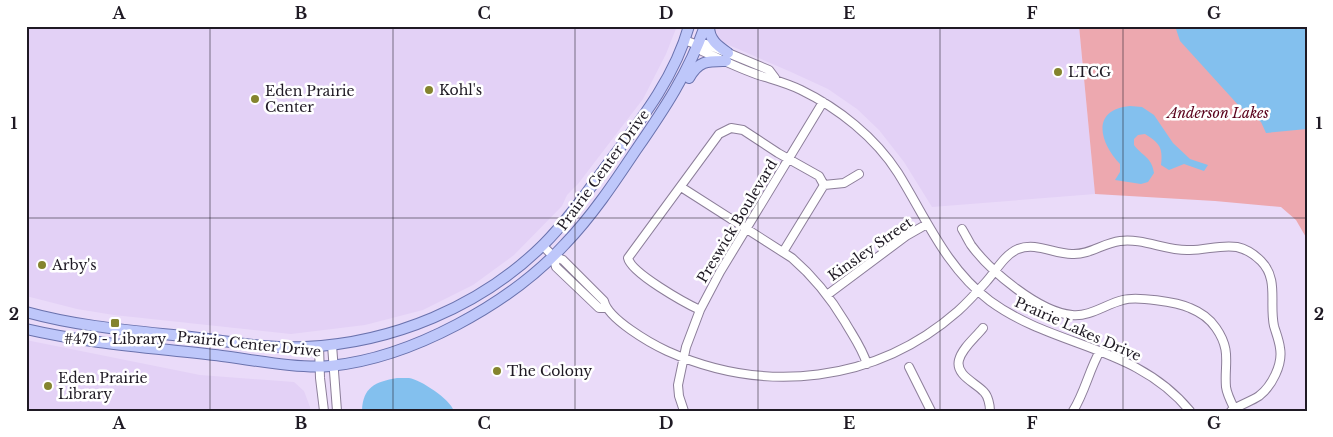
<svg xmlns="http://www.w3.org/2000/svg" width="1333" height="437" font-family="'Libre Baskerville',serif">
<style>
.built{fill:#e3d1f6}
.green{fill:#eda8af}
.water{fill:#83c0ee}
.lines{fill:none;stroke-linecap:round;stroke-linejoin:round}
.minor-casing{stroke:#8c7e99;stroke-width:10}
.major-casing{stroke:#6a72ad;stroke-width:12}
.minor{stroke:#fff;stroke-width:8}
.major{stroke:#bec7fa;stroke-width:10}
.grid{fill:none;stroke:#1f1a24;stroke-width:1;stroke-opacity:0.55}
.poi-dot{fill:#84842e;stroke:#fff;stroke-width:2}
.labels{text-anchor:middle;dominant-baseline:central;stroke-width:5;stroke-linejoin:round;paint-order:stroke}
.poi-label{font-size:14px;fill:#1f1a24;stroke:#fff;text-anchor:start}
.park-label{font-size:14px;font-style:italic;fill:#59001b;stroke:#fff}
.street-label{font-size:14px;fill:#1f1a24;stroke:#fff}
.neatline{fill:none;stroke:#1f1a24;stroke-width:2}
.grid-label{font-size:16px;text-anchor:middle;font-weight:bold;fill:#1f1a24}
</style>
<rect width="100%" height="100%" fill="#eadbf9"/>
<!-- built -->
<path class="built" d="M26,26H677L666,54L643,99L578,184L567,195L562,206L514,255L473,285L423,310L365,325L291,334L114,315L77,309L26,296Z
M716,26H1079L1095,194L932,207L904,162L879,130L857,109L828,89L791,72L722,42L714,33Z
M26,340L200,375L294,382L304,391L310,407V411H26Z"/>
<!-- green -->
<path class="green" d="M1079,26H1307V239L1296,220L1281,207L1215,201L1095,194Z"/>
<!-- water -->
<path class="water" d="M1175,26H1307V129L1266,133L1261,122L1240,107L1180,41Z
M1130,106L1142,107L1154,115L1173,143L1190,159L1208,165L1204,171L1184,164L1169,170L1161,165C1163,148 1160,143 1145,134L1138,135L1134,139V145C1142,156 1152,157 1154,173L1148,182L1141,184L1115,180L1120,172V164C1100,143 1090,110 1130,106Z
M397,378C401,378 405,378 409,378C421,380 450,399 454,411H362C363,387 375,382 397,378Z"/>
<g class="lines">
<!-- minor casing -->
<g class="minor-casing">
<path id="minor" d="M684,40L698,45L706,44L728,53L769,70L775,78
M698,45L702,51C723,60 744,71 765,77C778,81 789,84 801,90C838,108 875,137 898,173C926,218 946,268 990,301C1054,348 1136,345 1190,411
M824,185L844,183L859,174
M681,187L792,258C814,277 830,297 845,322C853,336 862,348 867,364
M962,229C965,234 968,240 971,245C990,271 1039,312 1072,315C1090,317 1106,304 1123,300C1136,296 1177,302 1190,308C1200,312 1210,319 1216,328C1232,351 1224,364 1226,387C1227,394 1231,402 1234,408
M542,245L553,256L563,260L604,301C608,319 650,343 667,351C765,395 876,383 958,311C968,302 977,292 986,282C996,271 1004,255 1018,249C1036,242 1054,254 1072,254C1090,255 1103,243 1120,241C1142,238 1165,250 1187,250C1204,251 1220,244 1237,247C1246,249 1254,254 1261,261C1279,279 1269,303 1274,326C1276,333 1279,340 1280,348C1283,364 1272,386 1259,396C1250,402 1239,405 1231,411
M553,256L556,267L599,308H606
M827,295L906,236L927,224
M700,310C685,303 631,273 628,258L719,134L731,128L743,130L778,153L819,176L824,185L783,252
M983,328C976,337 962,348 959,360C955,375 976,383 984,392C988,396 990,405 990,411
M332,345L337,411
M319,346L320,378L324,411
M909,367L931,411
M684,411L679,396L678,385L686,347L700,310L720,272L823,102
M1073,411C1085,392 1089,370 1100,351"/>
</g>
<!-- major casing -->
<g class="major-casing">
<path id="major" d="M709,26C709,40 718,46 728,53
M689,78C699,60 708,61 726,61
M26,312C80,327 136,331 191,337C228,341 267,349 305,347C392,343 480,307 543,245C566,222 585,195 604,169C637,125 674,80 689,26
M26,329C90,344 157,348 222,356C254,360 299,369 330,366C411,358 510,304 565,244C592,216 614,183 636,150C663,111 689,72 705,26"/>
</g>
<!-- minor -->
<use href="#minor" class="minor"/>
<!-- major -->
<use href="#major" class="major"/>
</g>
<!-- grid -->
<path class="grid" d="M210,26V411M393,26V411M575,26V411M758,26V411M940,26V411M1123,26V411M26,218H1307"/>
<!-- markers -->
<g class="poi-dot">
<circle cx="1058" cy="72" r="5"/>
<circle cx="429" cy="90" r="5"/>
<circle cx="255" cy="99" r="5"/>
<circle cx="42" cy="265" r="5"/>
<rect x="110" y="318" width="10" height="10" rx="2.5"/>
<circle cx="497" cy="371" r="5"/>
<circle cx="48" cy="386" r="5"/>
</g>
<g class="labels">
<!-- poi labels -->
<g class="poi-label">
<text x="1068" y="72">LTCG</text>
<text x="439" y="90">Kohl's</text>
<text x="265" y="91">Eden Prairie<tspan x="265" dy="16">Center</tspan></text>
<text x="52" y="265">Arby's</text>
<text x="115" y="339" text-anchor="middle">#479 - Library</text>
<text x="507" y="371">The Colony</text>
<text x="58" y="378">Eden Prairie<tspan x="58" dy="16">Library</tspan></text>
</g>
<!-- park labels -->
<g class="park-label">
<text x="1218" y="113">Anderson Lakes</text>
</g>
<!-- street labels -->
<g class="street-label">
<text transform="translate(603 170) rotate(-54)">Prairie Center Drive</text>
<text transform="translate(737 221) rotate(-59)">Preswick Boulevard</text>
<text transform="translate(870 249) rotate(-35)">Kinsley Street</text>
<text transform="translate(1078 329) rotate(24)">Prairie Lakes Drive</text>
<text transform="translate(249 344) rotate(6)">Prairie Center Drive</text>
</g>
</g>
<!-- border -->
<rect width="1333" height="437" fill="none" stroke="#ffffff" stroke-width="55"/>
<rect x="28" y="28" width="1278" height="382" class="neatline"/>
<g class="grid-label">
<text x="119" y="19">A</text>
<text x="301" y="19">B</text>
<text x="484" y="19">C</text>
<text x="666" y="19">D</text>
<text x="849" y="19">E</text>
<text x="1032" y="19">F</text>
<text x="1214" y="19">G</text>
<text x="14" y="129">1</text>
<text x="1319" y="129">1</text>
<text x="14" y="320">2</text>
<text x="1319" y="320">2</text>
<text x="119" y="429">A</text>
<text x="301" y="429">B</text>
<text x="484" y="429">C</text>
<text x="666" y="429">D</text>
<text x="849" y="429">E</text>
<text x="1032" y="429">F</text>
<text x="1214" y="429">G</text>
</g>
</svg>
